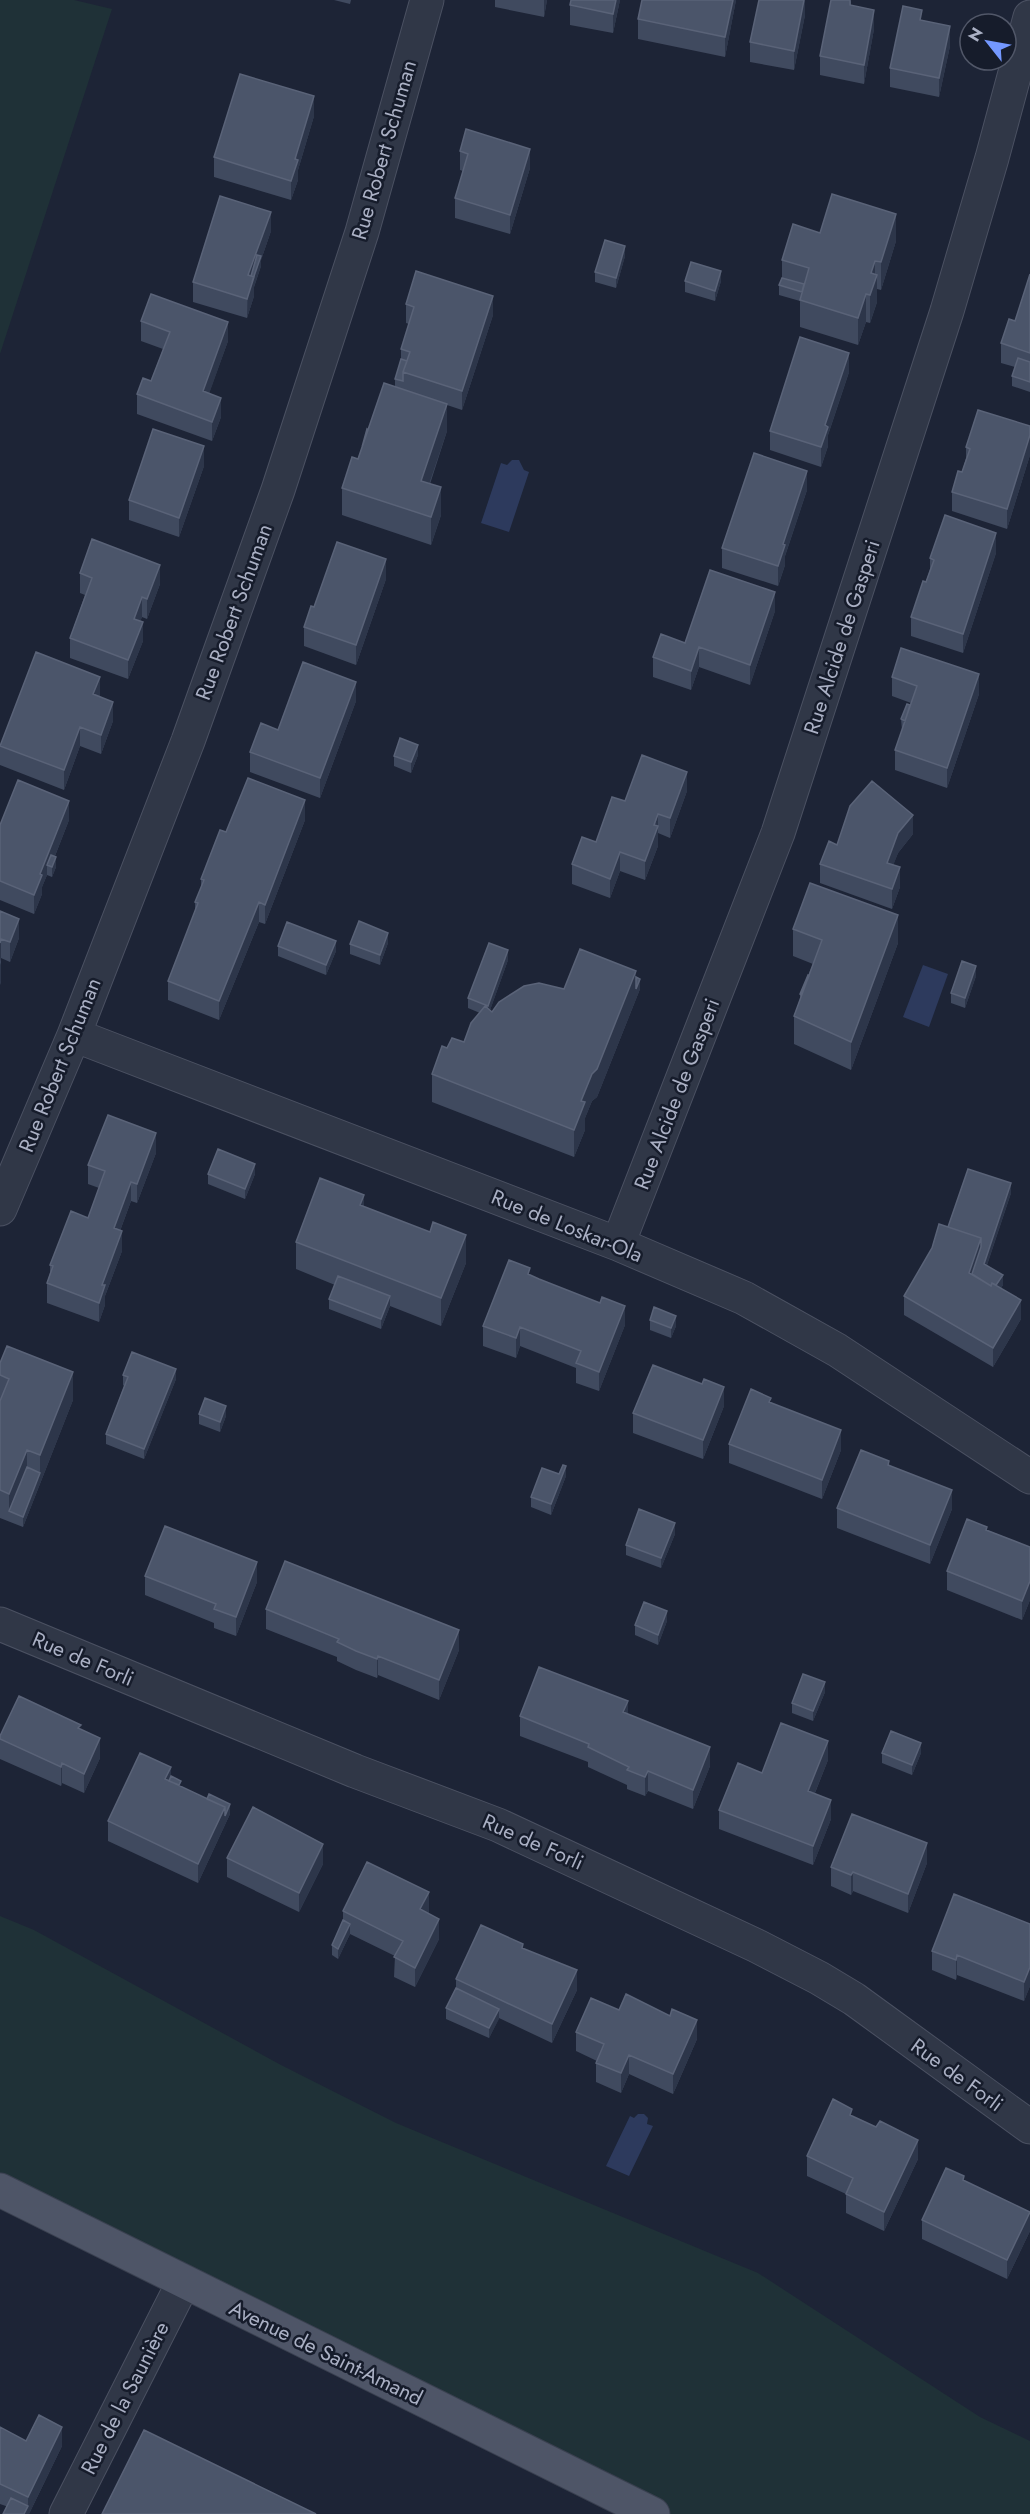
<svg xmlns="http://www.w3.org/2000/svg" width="1030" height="2514" font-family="Jost,sans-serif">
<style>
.green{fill:#1f3137}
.water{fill:#2d3a5d}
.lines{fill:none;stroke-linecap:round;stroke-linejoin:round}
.street-casing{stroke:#4b5162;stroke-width:35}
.primary-casing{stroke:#3a4050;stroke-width:35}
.street{stroke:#303747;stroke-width:33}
.primary{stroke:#4e5567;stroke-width:33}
.wall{fill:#404a5f}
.shaded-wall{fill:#2d364a}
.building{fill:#4b556a;stroke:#5a6378;stroke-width:1.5}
.labels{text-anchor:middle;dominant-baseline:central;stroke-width:5;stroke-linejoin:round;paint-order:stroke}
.street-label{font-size:21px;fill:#aab0c4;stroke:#161c2b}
</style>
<rect width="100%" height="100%" fill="#1d2436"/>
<!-- green -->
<path class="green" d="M0,0H74L112,9L0,354Z
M0,1916L34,1930L281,2065L396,2123L758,2273L980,2417L1030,2441V2514H653L0,2190Z"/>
<!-- water -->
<path class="water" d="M512,460H519L524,470L529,472L509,532L481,523L501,463L507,465Z
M923,965L948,974L929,1027L903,1017Z
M638,2114H644L648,2118L647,2124L653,2126L629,2176L606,2166L630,2116L634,2118Z"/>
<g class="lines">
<!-- street casing -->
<g class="street-casing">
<path id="street" d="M74,1035L618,1244L744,1298L837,1350L1030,1477
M0,1209L74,1035L188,741L278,490L362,232L427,0
M618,1244L778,833L947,311L992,158L1030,17
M0,1624L355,1771L498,1825L757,1946L819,1978L854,1999L1030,2127
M66,2514L183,2283"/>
</g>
<!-- primary casing -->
<g class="primary-casing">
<path id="primary" d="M0,2190L653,2514"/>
</g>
<!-- street -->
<use href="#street" class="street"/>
<!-- primary -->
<use href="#primary" class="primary"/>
</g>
<!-- wall -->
<path class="wall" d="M334,0H351L350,4Z
M495,0H547L544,17L495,7Z
M571,0H620L613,33L570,25V5Z
M736,0L725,57L638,39V19Z
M805,0V15L794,70L750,62V42Z
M851,0V5L874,29L864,84L820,75V56Z
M922,20L937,24L950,46L939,97L890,87V68Z
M314,116L298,170V180L291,200L214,177V157Z
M460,151L530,168L510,234L455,218V198L463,171L460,170Z
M271,231L261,260V266L254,287V296L247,318L193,302V282Z
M820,233L896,241L881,290L877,289V302L870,323L866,322L858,345L800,327V301L779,295V285L782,278V260Z
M625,256L616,288L595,282V272Z
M1030,274V392L1012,386V376L1015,367L1001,363V343L1015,321Z
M685,281H721L715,301L685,292Z
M406,304L493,315L462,410L447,405V431L430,484L441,515L431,545L342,515V488L358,459L362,447L395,387V379L401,359V349L409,324L406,323Z
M141,321L228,341L209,393L221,417L212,441L137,414V394L151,381L163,349L141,341Z
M849,372L828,435V446L821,467L770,450V431Z
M1030,426V455L1007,529L952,511V492L962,472L966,458V447Z
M204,466L179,537L129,520V500Z
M807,490L785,556V565L778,586L722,568V548Z
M996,553L963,653L911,636V617L926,582L930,569V558Z
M80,573L160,584L147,619L142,617L140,621L143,641L128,679L70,658V638L85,595L80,593Z
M386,579L356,665L304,646V627Z
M775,611L750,685L699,667L691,690L653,677V657L685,643Z
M892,677L979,694L947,788L895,770V750L902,730L901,719L911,703L892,696Z
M100,696L113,721L101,754L80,746L64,790L0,765V746Z
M356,701L320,798L250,772V752L278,730Z
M418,755L411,773L394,766V756Z
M687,791L670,838L658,833V846L645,880L620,871L610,898L572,884V864L596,842L625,801Z
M69,820L55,856L56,867L52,877L47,875L42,887V894L34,914L0,900V825Z
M305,820L265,924L259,922L219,1020L168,1000V981L195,911V902L201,888V879L226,832Z
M913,834L898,853L893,865L900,887L892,909L820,883V864L837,845Z
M0,911L19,938L10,962L1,958V981L0,985Z
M793,929L898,943L851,1070L794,1044V1016L800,999V994L813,964L793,956Z
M388,943L380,965L350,954V944Z
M278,946L336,951L326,975L278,956Z
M508,960L490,1010L492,1012L564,989L636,977L640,989L597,1097L592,1101L585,1118V1130L574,1157L432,1102V1074L447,1048L464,1042L480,1013L468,1008V998Z
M976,976L965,1008L951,1003V993Z
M156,1153L137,1203L131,1201L120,1231L122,1251L105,1296V1305L99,1322L47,1303V1283L50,1273V1265L88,1218L99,1188L88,1184V1165Z
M208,1174H255L245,1199L208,1184Z
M1011,1193L987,1265L1003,1285L1001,1288L1021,1319L993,1367L904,1315V1296L948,1227Z
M364,1207L466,1263L441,1326L390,1306L381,1329L329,1309V1299L335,1285L296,1269V1242Z
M530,1275L625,1325L599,1391L576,1383V1368L520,1346L516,1358L483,1346V1326Z
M650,1320L676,1326L671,1338L650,1330Z
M0,1363L73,1400L23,1527L0,1518Z
M123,1375L176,1379L144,1459L106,1444V1434L124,1386L123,1385Z
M771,1403L841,1450L822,1499L729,1463V1444Z
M724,1406L703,1459L633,1433V1413Z
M199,1414L226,1416L220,1432L199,1424Z
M889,1465L952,1509L930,1564L837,1528V1508Z
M559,1474L566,1476L551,1515L531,1507V1497Z
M987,1530L1030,1547V1600L1022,1620L947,1590V1571Z
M675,1534L661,1568L626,1555V1545Z
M145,1576L257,1582L236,1636L214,1628V1623L145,1595Z
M266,1609L459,1650L439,1700L378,1675L377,1678L356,1670L337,1661V1657L266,1629Z
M667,1621L658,1645L635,1635V1625Z
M825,1692L813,1721L792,1713V1703Z
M628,1714L710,1766L693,1809L648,1791L645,1796L627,1789V1785L588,1767V1762L520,1736V1716Z
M81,1729L100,1758L84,1793L62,1783L61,1786L0,1759V1736Z
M882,1753H921L912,1775L882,1763Z
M828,1760L815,1793L831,1819L813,1865L719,1829V1810L762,1773Z
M171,1776L181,1786L230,1814L198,1883L108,1841V1821Z
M227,1858L323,1864L299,1912L227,1877Z
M927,1863L908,1913L853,1891L851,1895L831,1886V1867Z
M343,1911L429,1912L428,1913L439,1939L415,1987L394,1977L395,1956L350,1934L338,1959L332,1955V1945L343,1920Z
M1030,1924V1986L1024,2001L957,1975L956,1980L932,1970V1951Z
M523,1948L577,1990L552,2043L499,2018L489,2038L446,2019V2008L456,1988V1979Z
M619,2010L670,2016L697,2039L673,2094L629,2074L621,2093L596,2082V2063L597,2061L576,2051V2032Z
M852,2116L876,2127L918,2159L884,2231L846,2213V2194L807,2176V2156Z
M964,2181L1030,2212V2231L1007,2279L922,2239V2220Z
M0,2427L26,2441L62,2446L29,2514L0,2504Z"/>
<!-- shaded-wall -->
<path class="shaded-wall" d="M544,0H547L544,17Z
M616,0H620L613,33V14Z
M733,0H736L725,57V37Z
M804,0H805V15L794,70V51Z
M874,10V29L864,84V65Z
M950,26V46L939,97V78Z
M314,96V116L298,170V180L291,200V181L295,159Z
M530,149V168L510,234V215Z
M271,212V231L261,260V266L254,287V296L247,318L248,275Z
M896,214V241L881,290V262Z
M625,246V256L616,288V278Z
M875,261V279L877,275V302L870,323V295L871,273Z
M721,271V281L715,301V291Z
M866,294V322L858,345V318Z
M493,296V315L462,410V391Z
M228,322V341L203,411V391Z
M849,353V372L828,435V446L821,467V447L825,425Z
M221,398V417L212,441V422Z
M447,404V431L421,508V481Z
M1030,435V455L1007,529V509Z
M204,446V466L179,537V518Z
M807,471V490L785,556V565L778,586V566L783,544Z
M441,487V515L431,545V517Z
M996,533V553L963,653V634Z
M386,559V579L356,665V645Z
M160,565V584L147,619V599Z
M775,592V611L750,685V665Z
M142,597V617L134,638V619Z
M143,622V641L128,679V660Z
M699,647V667L691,690V671Z
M979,674V694L947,788V768Z
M100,677V696L93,714V694Z
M356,682V701L320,798V778Z
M113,702V721L101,754V735Z
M80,727V746L64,790V770Z
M418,745V755L411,773V762Z
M687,772V791L670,838V818Z
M305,800V820L265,924V905Z
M69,801V820L51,866L47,865V875L42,887V894L34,914V895L40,874Z
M658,814V846L645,880V861Z
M913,815V834L898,853L887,882V863L898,833Z
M620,852V871L610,898V879Z
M56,857V867L52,877V867Z
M900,867V887L892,909V889Z
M259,902V922L219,1020V1001Z
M898,915V943L851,1070V1042Z
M19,919V938L10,962V942Z
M388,933V943L380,965V955Z
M1,939V958L0,962V943Z
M336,941V951L326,975V965Z
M508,950V960L488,1016V1006Z
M1,962V981L0,985V965Z
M976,966V976L965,1008V998Z
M636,971V989L640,979V989L597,1097L592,1101L585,1118V1130L574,1157V1130L581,1101L592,1074Z
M156,1133V1153L137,1203V1184Z
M255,1164V1174L245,1199V1189Z
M131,1182V1201L114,1247V1228Z
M1011,1183V1193L984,1274V1264Z
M364,1195V1223L360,1205Z
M122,1231V1251L105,1296V1305L99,1322V1303L102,1285Z
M466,1235V1263L441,1326V1298Z
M981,1238V1257L969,1282V1273Z
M1003,1275V1285L991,1305V1295Z
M390,1296V1306L381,1329V1319Z
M1021,1300V1319L993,1367V1348Z
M625,1306V1325L599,1391V1372Z
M676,1316V1326L671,1338V1328Z
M520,1327V1346L516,1358V1338Z
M176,1369V1379L144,1459V1449Z
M73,1372V1400L23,1527V1517L40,1473V1455Z
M724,1387V1406L703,1459V1440Z
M226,1406V1416L220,1432V1422Z
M841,1430V1450L822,1499V1480Z
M27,1450V1477L9,1511V1494Z
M566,1466V1476L551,1515V1504Z
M952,1490V1509L930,1564V1545Z
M675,1523V1534L661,1568V1558Z
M257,1562V1582L236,1636V1617Z
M1030,1581V1600L1022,1620V1601Z
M667,1611V1621L658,1645V1635Z
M459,1630V1650L439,1700V1680Z
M378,1656V1675L377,1678V1659Z
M825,1682V1692L813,1721V1711Z
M628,1701V1721L623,1712Z
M100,1738V1758L84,1793V1774Z
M828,1741V1760L808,1810V1791Z
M921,1743V1753L912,1775V1765Z
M710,1747V1766L693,1809V1790Z
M62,1763V1783L61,1786V1767Z
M171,1767V1786L165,1779Z
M648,1771V1791L645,1796V1777Z
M831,1800V1819L813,1865V1846Z
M230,1804V1814L198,1883V1864L225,1807Z
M927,1843V1863L908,1913V1894Z
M323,1844V1864L299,1912V1893Z
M853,1872V1891L851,1895V1875Z
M429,1892V1912L420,1929V1909Z
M439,1919V1939L415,1987V1968Z
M350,1924V1934L338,1959V1949Z
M957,1955V1975L956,1980V1960Z
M1030,1967V1986L1024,2001V1982Z
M577,1970V1990L552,2043V2024Z
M499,2009V2019L489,2038V2028Z
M697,2020V2039L673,2094V2074Z
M629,2055V2074L621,2093V2073Z
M918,2140V2159L884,2231V2212Z
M1030,2212V2231L1007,2279V2260Z
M62,2427V2446L29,2514H24L28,2506V2497Z"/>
<!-- building -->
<path class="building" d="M571,0H616L613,14L570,5Z
M642,0H733L725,37L638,19Z
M759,0H804L794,51L750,42Z
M831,0H850V5L874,10L864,65L820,56Z
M903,6L922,10L920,20L950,26L939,78L890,68Z
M240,74L314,96L295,159L298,160L291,181L214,157Z
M466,129L530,149L510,215L455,198L468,154L460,151Z
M832,194L896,214L881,262L875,261L871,273L877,275L870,295L866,294L858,318L800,300L809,268L782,260L793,224L820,233Z
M220,196L271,212L248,275L254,277L247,299L193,282Z
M605,240L625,246L616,278L595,272Z
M257,255L261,256L252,282L254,277L251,276Z
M691,262L721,271L715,291L685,281Z
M416,271L493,296L462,391L403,372L410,352L401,349L414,307L406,304Z
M1030,274V353L1001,343L1009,319L1015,321Z
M782,278L804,284L802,292L779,285Z
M151,294L228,322L203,391L221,398L212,422L137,394L143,378L151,381L170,332L141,321Z
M800,337L849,353L825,425L828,427L821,447L770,431Z
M1018,358L1030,362V382L1012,376Z
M401,359L407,361L403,372V381L395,379Z
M384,383L447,404L421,481L441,487L431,517L342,488L352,457L358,459Z
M978,410L1030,426V435L1007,509L952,492L958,471L962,472L970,449L966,447Z
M153,429L204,446L179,518L129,500Z
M367,429L368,430L362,447Z
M754,453L807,471L783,544L785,545L778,566L722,548Z
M945,515L996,533L963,634L911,617L923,581L926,582L934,560L930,558Z
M92,539L160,565L147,599L142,597L134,619L143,622L128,660L70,638L92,578L80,573Z
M337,542L386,559L356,645L304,627L311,606L314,607Z
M710,570L775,592L750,665L699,647L691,671L653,657L661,634L685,643Z
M901,648L979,674L947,768L895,750L917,686L892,677Z
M36,652L100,677L93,694L113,702L101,735L80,727L64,770L0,746Z
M303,662L356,682L320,778L250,752L261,723L278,730Z
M907,704L910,705L905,721L901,719Z
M400,738L418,745L411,762L394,756Z
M642,755L687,772L670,818L658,814L654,825L658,826L645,861L620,852L610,879L572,864L582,837L596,842L612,797L625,801Z
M248,778L305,800L265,905L259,902L219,1001L168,981L198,903L195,902L204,880L201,879L220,830L226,832Z
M18,780L69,801L40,874L42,875L34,895L0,881V825Z
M872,781L913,815L898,833L887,863L900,867L892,889L820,864L829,841L837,845L850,806Z
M51,855L56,857L52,867L47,865Z
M810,883L898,915L851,1042L794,1016L822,940L793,929Z
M0,911L19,919L10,942L1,939L0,943Z
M359,921L388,933L380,955L350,944Z
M287,922L336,941L326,965L278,946Z
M489,943L508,950L488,1006L468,998Z
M580,949L636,971L597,1069L592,1074L581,1101L585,1102L574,1130L432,1074L442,1046L447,1048L452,1038L464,1042L471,1023L485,1006L492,1012L499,1002L524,986L539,983L564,989Z
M962,961L976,966L965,998L951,993Z
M808,975L809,976L801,995L800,994Z
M636,977L640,979L636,989Z
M108,1115L156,1133L137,1184L131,1182L114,1228L122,1231L102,1285H105L99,1303L47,1283L53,1266L50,1265L71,1211L88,1218L105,1171L88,1165Z
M218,1149L255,1164L245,1189L208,1174Z
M968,1169L1011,1183L984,1264L1003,1275L996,1285L992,1283L991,1286L972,1274L981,1247V1238L948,1227Z
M320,1178L364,1195L360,1205L430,1232L433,1222L466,1235L441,1298L296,1242Z
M939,1224L981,1238L969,1273L991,1286L992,1283L1021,1300L993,1348L904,1296L932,1248Z
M509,1260L530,1268L528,1274L539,1279L600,1303L602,1297L625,1306L599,1372L576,1363L581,1351L520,1327L516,1338L483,1326Z
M338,1276L390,1296L381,1319L329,1299Z
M654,1307L676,1316L671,1328L650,1320Z
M7,1346L73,1372L40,1455L27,1450L9,1494L0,1490V1401L9,1379L0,1375V1363Z
M132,1352L176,1369L144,1449L106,1434L128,1377L123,1375Z
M653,1365L702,1384L704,1379L724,1387L703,1440L633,1413Z
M751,1389L771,1398L769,1402L841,1430L822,1480L729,1444Z
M205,1398L226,1406L220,1422L199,1414Z
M861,1450L889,1461L888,1465L952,1490L930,1545L837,1508Z
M563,1465L566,1466L551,1504L531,1497L542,1468L559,1474Z
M27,1467L40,1473L23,1517L9,1511Z
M639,1509L675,1523L661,1558L626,1545Z
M967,1519L987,1527L986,1530L1030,1547V1581L1022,1601L947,1571Z
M165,1526L257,1562L236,1617L214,1609L216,1604L145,1576Z
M285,1561L459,1630L439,1680L378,1656L377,1659L356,1651L337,1642L339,1639L266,1609Z
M644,1602L667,1611L658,1635L635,1625Z
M539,1667L628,1701L623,1712L710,1747L693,1790L648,1771L645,1777L627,1770L629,1767L588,1747L589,1744L520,1716Z
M803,1674L825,1682L813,1711L792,1703Z
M19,1696L81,1725L78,1728L100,1738L84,1774L62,1763L61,1767L0,1739V1736Z
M781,1723L828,1741L808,1791L831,1800L813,1846L719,1810L738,1763L762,1773Z
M891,1731L921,1743L912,1765L882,1753Z
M140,1753L171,1767L165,1779L225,1807L198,1864L108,1821Z
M171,1776L181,1781L179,1785L169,1781Z
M209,1794L230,1804L225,1816V1807L207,1799Z
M253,1807L323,1844L299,1893L227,1858Z
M852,1814L927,1843L908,1894L853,1872L851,1875L831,1867Z
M367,1862L429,1892L420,1909L439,1919L415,1968L394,1957L403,1941L343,1911Z
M954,1894L1030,1924V1967L1024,1982L957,1955L956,1960L932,1951Z
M343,1920L350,1924L338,1949L332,1945Z
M481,1925L523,1944L522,1948L577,1970L552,2024L456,1979Z
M456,1988L499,2009L489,2028L446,2008Z
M626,1994L670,2016L672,2009L697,2020L673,2074L629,2055L621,2073L596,2063L604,2044L576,2032L591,1998L619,2010Z
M833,2099L852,2109L850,2115L876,2127L880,2121L918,2140L884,2212L846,2194L853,2178L807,2156Z
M946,2168L964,2176L963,2180L1030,2212L1007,2260L922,2220Z
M39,2415L62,2427L28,2497L0,2484V2427L26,2441Z
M144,2430L316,2514H102Z
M11,2498L28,2506L24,2514H3Z"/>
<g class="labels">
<!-- street labels -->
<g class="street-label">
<text transform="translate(384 150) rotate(-74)">Rue Robert Schuman</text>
<text transform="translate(234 612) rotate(-70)">Rue Robert Schuman</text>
<text transform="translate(842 637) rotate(-72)">Rue Alcide de Gasperi</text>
<text transform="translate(60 1065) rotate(-68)">Rue Robert Schuman</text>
<text transform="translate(677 1094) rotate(-69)">Rue Alcide de Gasperi</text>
<text transform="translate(567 1226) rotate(22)">Rue de Loskar-Ola</text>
<text transform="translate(83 1659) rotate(23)">Rue de Forli</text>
<text transform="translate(533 1842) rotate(24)">Rue de Forli</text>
<text transform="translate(957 2075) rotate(36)">Rue de Forli</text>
<text transform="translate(326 2353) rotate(26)">Avenue de Saint-Amand</text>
<text transform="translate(125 2398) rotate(-63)">Rue de la Saunière</text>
</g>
</g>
<!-- north arrow -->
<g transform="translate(988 42) rotate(301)"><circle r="28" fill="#161c2b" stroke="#515768" stroke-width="1.5"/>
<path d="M0-4.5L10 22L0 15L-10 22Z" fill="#7498ff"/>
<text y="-9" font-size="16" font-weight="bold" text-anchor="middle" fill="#aab0c4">N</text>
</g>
</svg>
